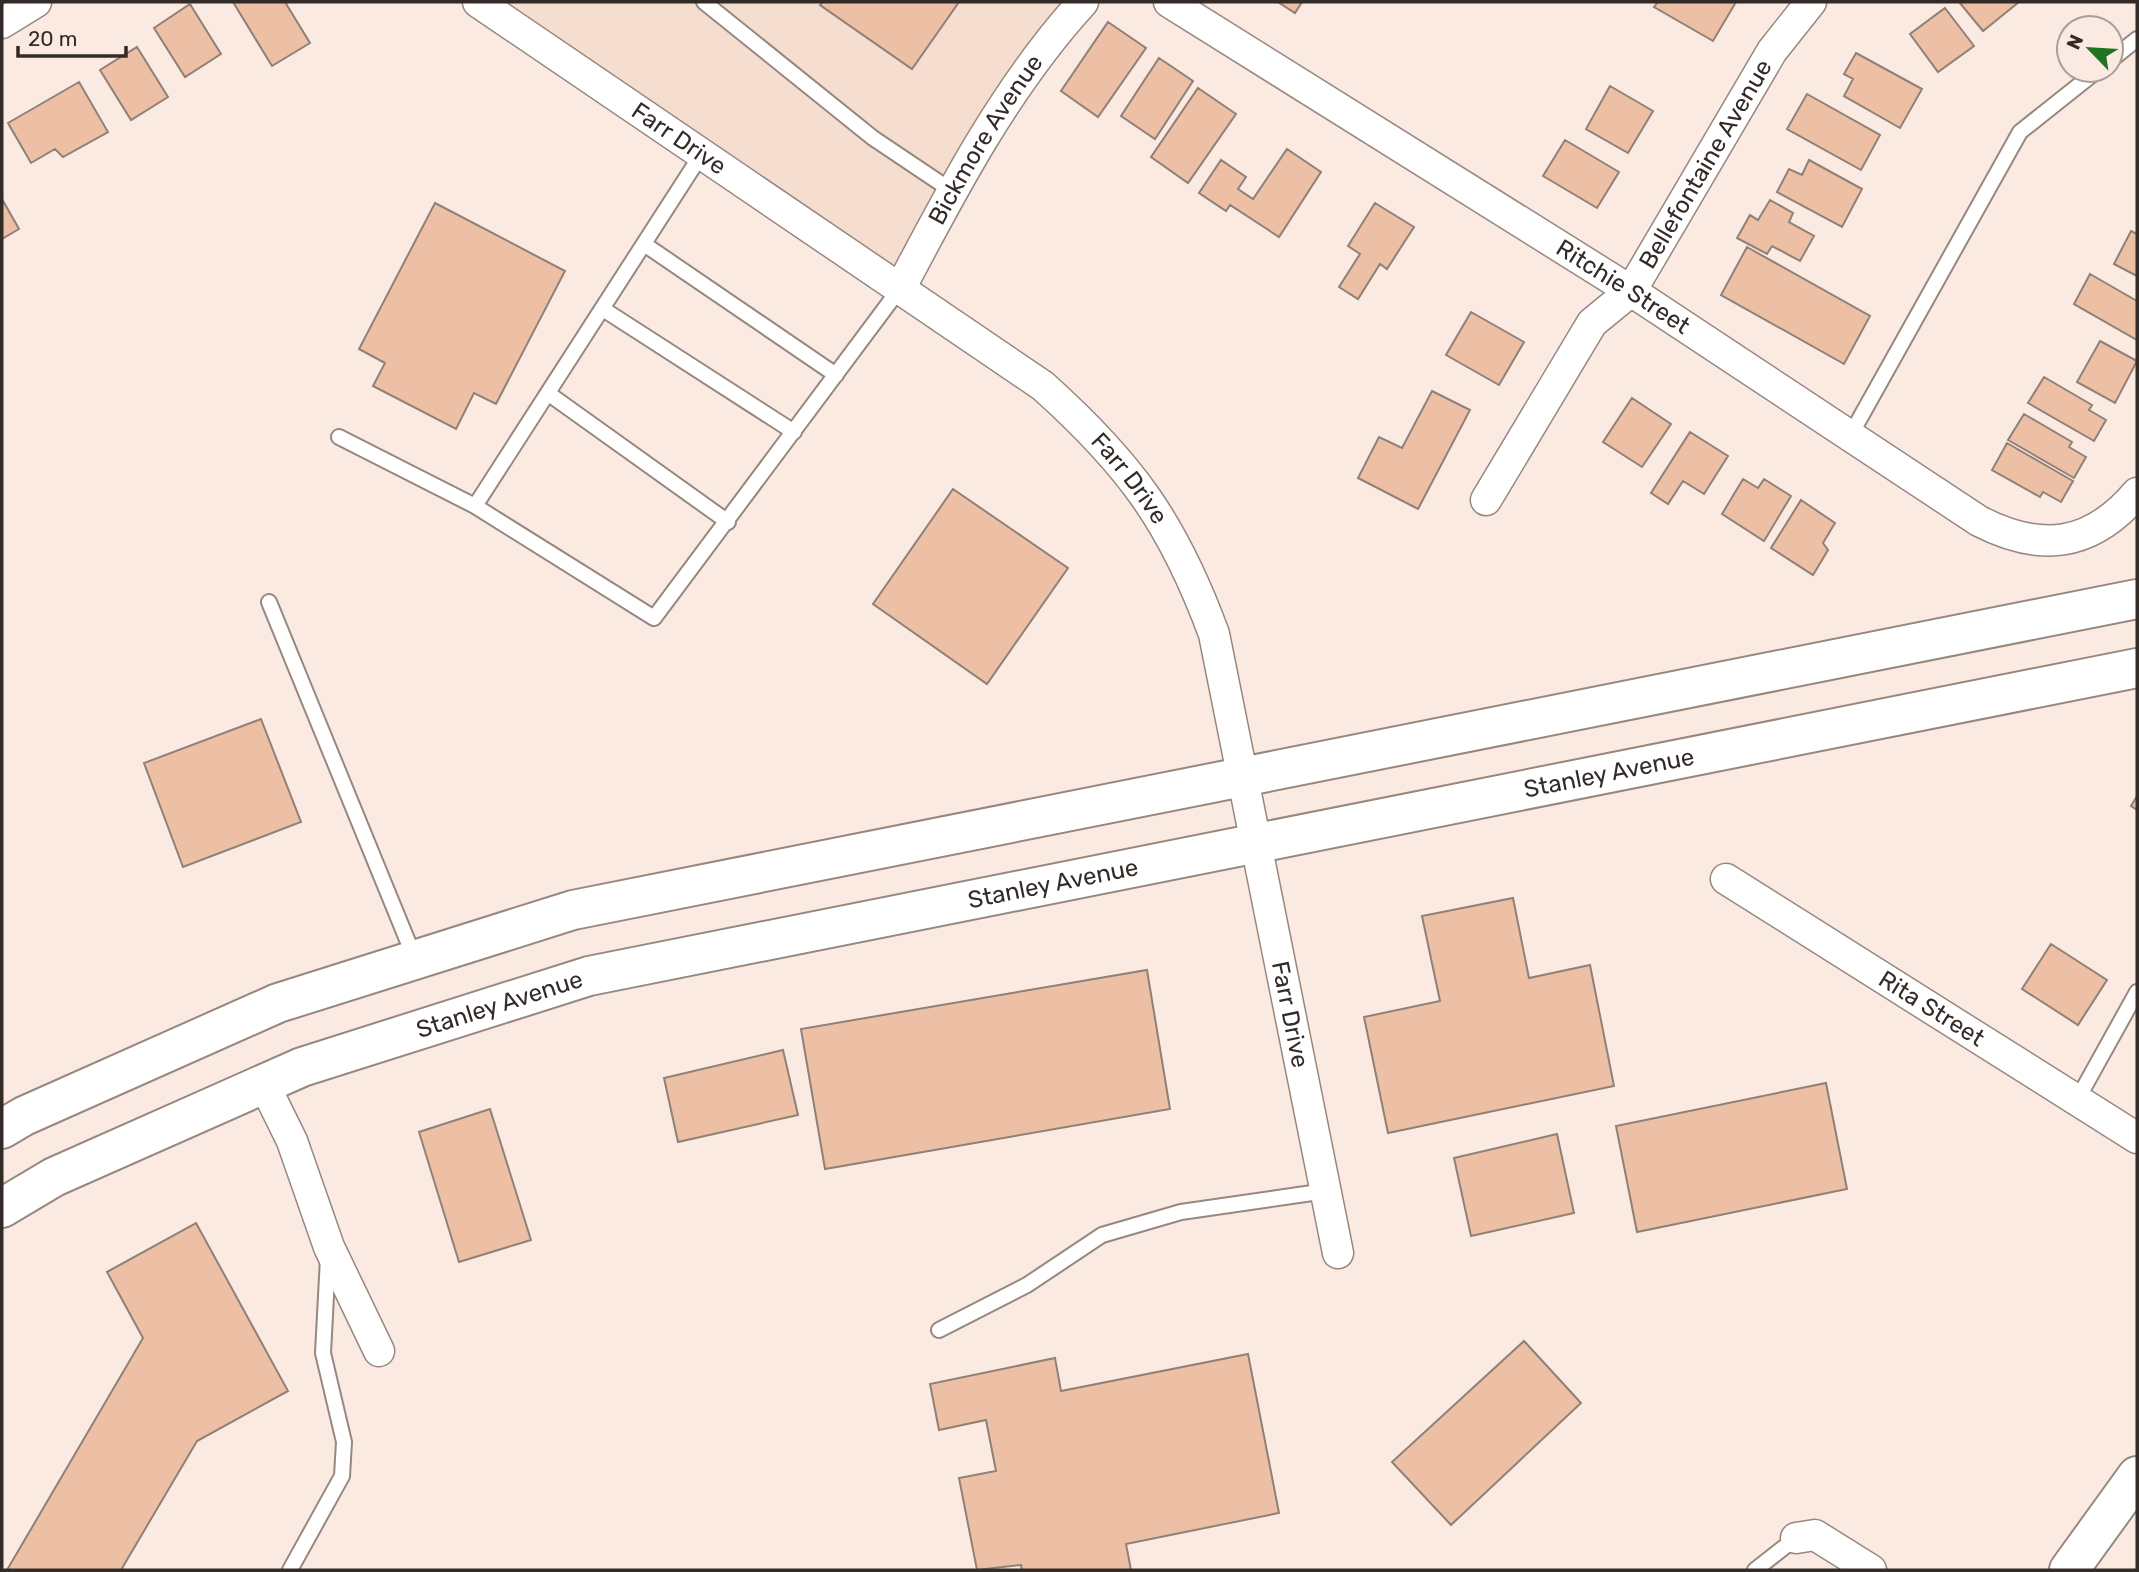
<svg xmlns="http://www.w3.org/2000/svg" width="2139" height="1572" font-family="Rubik,sans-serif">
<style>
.built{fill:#f5ddcf}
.building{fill:#edbfa4;stroke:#8f8078;stroke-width:2}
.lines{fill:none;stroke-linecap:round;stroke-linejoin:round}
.lane-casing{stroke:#97887f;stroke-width:18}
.street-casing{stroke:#97887f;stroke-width:33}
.secondary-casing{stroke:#97887f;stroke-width:42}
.primary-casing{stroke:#97887f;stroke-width:42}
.lane{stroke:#fff;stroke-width:14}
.street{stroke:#fff;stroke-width:30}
.secondary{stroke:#fff;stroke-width:38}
.primary{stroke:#fff;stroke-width:38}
.labels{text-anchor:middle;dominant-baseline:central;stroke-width:7;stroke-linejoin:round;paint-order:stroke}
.street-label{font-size:24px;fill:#322b28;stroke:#fbeae1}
</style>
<rect width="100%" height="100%" fill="#fbeae1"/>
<!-- built -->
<path class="built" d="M490,2H1080L901,287Z"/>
<!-- building -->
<path class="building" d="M233,2H285L310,43L272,66Z
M823,2H959L912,69L820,5Z
M1278,2H1302L1295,13Z
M1658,2H1736L1713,41L1654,7Z
M1959,2H2019L1983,31Z
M190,4L221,54L185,77L154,28Z
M1945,8L1974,46L1938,72L1910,34Z
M1108,22L1146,48L1098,117L1061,91Z
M137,47L168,97L131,120L100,70Z
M1856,53L1922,89L1900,128L1844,96L1853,79L1844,74Z
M1159,58L1193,81L1155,139L1121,116Z
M79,82L108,132L63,157L55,149L31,163L8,123Z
M1610,86L1653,111L1628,153L1586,129Z
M1198,88L1236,114L1188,183L1151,157Z
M1807,94L1880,135L1861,170L1787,129Z
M1565,140L1619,172L1597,208L1543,176Z
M1287,149L1321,172L1279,237L1230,205L1226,211L1199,193L1221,160L1246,177L1238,189L1253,199Z
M1809,160L1862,189L1842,227L1777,192L1789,169L1802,175Z
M2,199L19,229L2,239Z
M1770,200L1793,213L1789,222L1814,236L1800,261L1772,246L1767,254L1737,238L1750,215L1758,220Z
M435,203L565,271L496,404L474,393L456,429L373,386L385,363L359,349Z
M1375,203L1414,227L1387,269L1380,264L1358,299L1339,287L1360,254L1348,246Z
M2131,231L2137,234V276L2114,264Z
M1747,247L1870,316L1844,364L1721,295Z
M2090,274L2137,301V340L2074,304Z
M1471,312L1524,342L1499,385L1446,355Z
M2100,341L2137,361L2115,403L2077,382Z
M2044,377L2092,405L2089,410L2106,420L2094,441L2028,403Z
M1432,391L1470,410L1418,509L1358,478L1379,437L1402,448Z
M1632,398L1671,424L1642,467L1603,442Z
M2024,414L2072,442L2069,447L2086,457L2074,478L2008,440Z
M1690,432L1728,456L1704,494L1683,481L1668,504L1651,493Z
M2007,443L2073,481L2061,502L2043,492L2040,497L1992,470Z
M1743,479L1758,488L1764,479L1791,496L1764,541L1722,514Z
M953,489L1068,568L987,684L873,604Z
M1801,500L1835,523L1823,543L1828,550L1813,575L1771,548Z
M261,719L301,822L183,867L144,763Z
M2137,796V810L2131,806Z
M1513,898L1529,978L1590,965L1614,1086L1388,1133L1364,1017L1440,1001L1422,916Z
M2051,944L2107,980L2078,1025L2022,989Z
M1147,970L1170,1109L825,1169L801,1029Z
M783,1050L798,1115L678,1142L664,1078Z
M1826,1083L1847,1189L1637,1232L1616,1126Z
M490,1109L531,1240L459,1262L419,1132Z
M1557,1134L1574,1213L1471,1236L1454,1158Z
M196,1223L288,1391L197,1441L121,1570H7L143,1338L107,1272Z
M1524,1341L1581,1403L1451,1525L1392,1462Z
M1248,1354L1279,1513L1126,1544L1131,1570H1022L1021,1565L977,1570L959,1478L996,1471L986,1420L939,1430L930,1384L1055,1358L1061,1391Z"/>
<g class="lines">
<!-- lane casing -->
<g class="lane-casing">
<path id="lane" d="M704,2L873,138L952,191
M2111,60L2137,39
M644,244L836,375
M603,309L794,432
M549,394L728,522
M1850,436L2020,132L2098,70
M339,437L475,506L654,618L901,287
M475,506L701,155
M269,602L415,959
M2077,1100L2137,992
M939,1330L1027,1285L1102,1235L1181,1212L1326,1191
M290,1570L342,1476L344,1442L323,1353L328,1258
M1755,1570L1796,1538"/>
</g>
<!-- street casing -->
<g class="street-casing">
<g id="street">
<path id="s1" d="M478,2L1043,386C1131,465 1173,523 1214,634L1338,1253"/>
<path id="s2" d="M1169,2L1631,291L1979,521C2041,553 2091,547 2137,493"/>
<path d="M2,23L36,2"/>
<path id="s3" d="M901,287C953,188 1007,85 1083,2"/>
<path id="s4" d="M1486,500L1592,323L1631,291L1772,51L1811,2"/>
<path id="s5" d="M1726,879L2137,1138"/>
<path d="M264,1084L292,1141L329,1247L379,1351"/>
<path d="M1796,1538L1815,1535L1871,1570"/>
</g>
</g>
<!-- secondary casing -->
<g class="secondary-casing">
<path id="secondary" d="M2069,1570L2137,1476"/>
</g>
<!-- primary casing -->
<g class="primary-casing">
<g id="primary">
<path d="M2,1129L24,1116L278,1003L573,910L2137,599"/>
<path id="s6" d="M2,1208L54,1177L302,1067L589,976L2137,668"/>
</g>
</g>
<!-- lane -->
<use href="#lane" class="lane"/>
<!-- street -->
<use href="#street" class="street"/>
<!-- secondary -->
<use href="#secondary" class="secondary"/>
<!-- primary -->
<use href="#primary" class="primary"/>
</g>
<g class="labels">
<!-- street labels -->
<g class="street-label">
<text stroke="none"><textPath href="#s1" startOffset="243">Farr Drive</textPath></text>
<text stroke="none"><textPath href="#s3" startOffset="170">Bickmore Avenue</textPath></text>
<text stroke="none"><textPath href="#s4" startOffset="404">Bellefontaine Avenue</textPath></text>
<text stroke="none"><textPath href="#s2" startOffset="536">Ritchie Street</textPath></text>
<text stroke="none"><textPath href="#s1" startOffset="810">Farr Drive</textPath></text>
<text stroke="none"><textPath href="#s6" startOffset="1673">Stanley Avenue</textPath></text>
<text stroke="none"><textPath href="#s6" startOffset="1106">Stanley Avenue</textPath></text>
<text stroke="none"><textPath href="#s6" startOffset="539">Stanley Avenue</textPath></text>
<text stroke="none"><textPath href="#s5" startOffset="243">Rita Street</textPath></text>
<text stroke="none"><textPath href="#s1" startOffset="1376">Farr Drive</textPath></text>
</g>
</g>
<!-- border -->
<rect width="2139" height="1572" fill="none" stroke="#322b28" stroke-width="7"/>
<!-- north arrow -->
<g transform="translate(2090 49) rotate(295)"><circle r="33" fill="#fbeae1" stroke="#ab9e97" stroke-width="2"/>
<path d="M0-5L12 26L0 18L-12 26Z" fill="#1f741f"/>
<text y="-10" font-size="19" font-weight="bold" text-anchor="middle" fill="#322b28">N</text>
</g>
<!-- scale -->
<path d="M18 46v10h108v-10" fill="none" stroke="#322b28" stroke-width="3.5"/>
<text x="28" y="46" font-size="21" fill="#322b28" stroke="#fbeae1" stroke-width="5" paint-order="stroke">20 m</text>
</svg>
